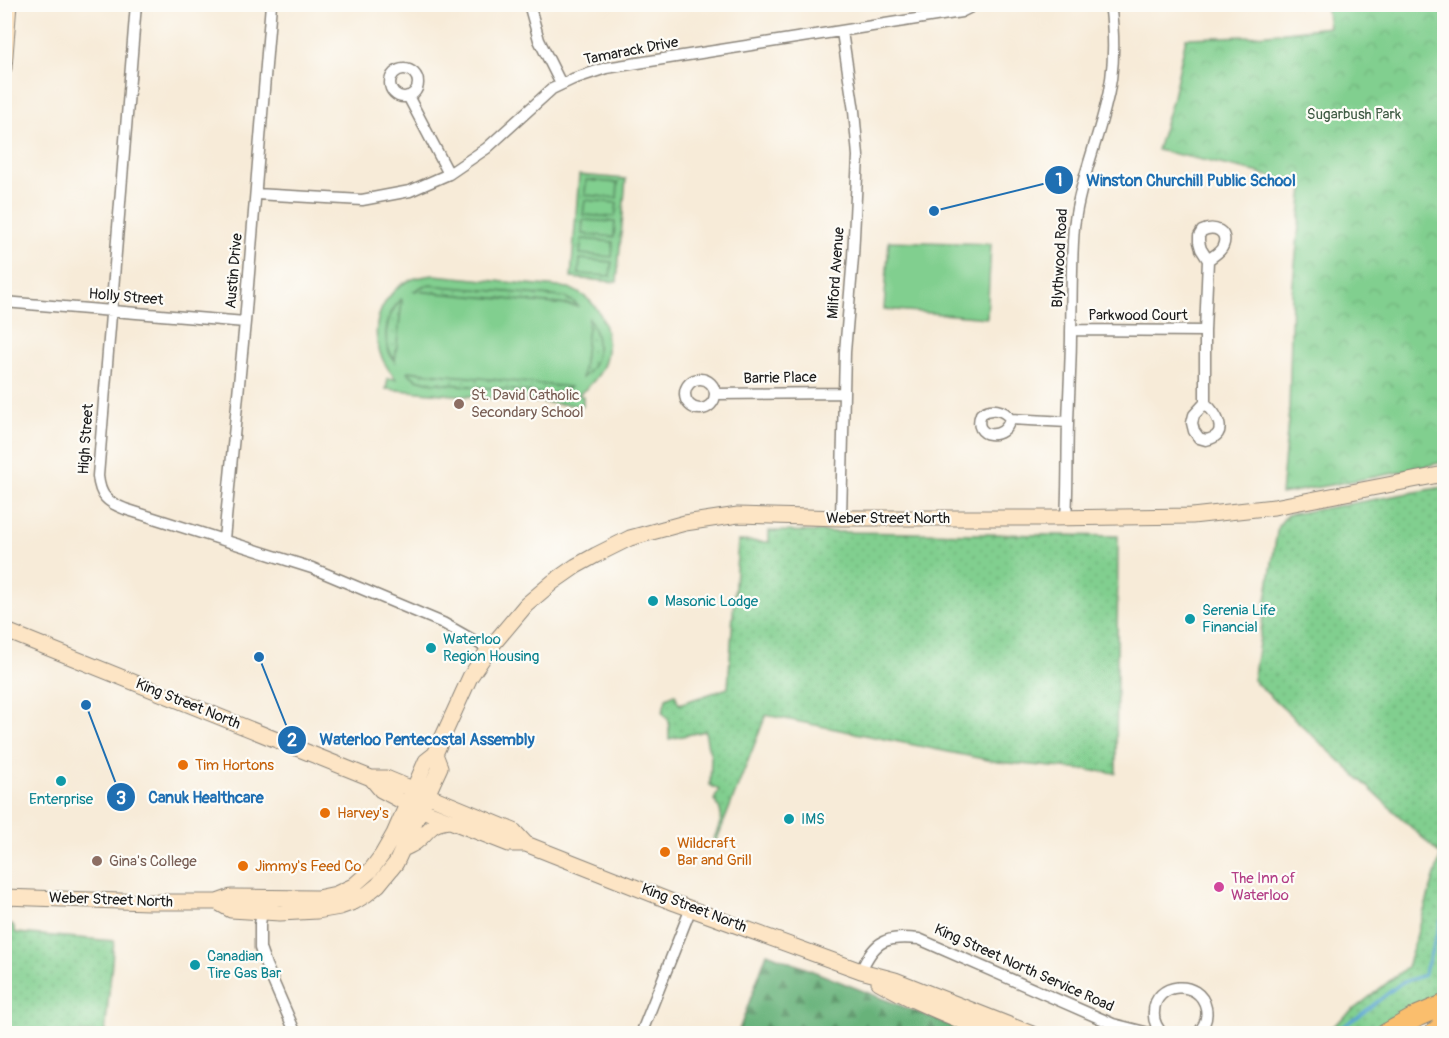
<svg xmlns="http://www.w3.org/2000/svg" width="1449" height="1038" font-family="Pangolin,sans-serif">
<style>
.grass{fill:url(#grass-dots);stroke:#4e7656;stroke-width:1.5}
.forest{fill:url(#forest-firs);stroke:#42674b;stroke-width:1.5}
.park{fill:url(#park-crowns);stroke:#4e7656;stroke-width:1.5}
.pitch{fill:#81cf8f;stroke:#4e7656;stroke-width:1.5;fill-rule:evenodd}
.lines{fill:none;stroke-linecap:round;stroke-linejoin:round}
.stream{stroke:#5ca6d4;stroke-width:3}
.street-casing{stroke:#8a847a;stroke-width:13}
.secondary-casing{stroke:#8a847a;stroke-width:17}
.highway-casing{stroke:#8a847a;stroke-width:22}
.street{stroke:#fff;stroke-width:10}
.secondary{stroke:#fde5c5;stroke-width:15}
.highway{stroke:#fabe6d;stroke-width:20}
.education-dot{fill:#8d6e63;stroke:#fdfcf7;stroke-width:2}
.culture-dot{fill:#0f9aa8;stroke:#fdfcf7;stroke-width:2}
.food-dot{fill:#e8710a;stroke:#fdfcf7;stroke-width:2}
.hotel-dot{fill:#d1479c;stroke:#fdfcf7;stroke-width:2}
.labels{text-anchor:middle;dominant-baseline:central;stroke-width:4.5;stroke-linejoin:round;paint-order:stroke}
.street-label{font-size:15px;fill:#1c1c1c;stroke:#fdfcf7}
.park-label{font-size:15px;fill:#3f5b44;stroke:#fdfcf7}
.education-label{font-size:15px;fill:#785e54;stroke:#fdfcf7;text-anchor:start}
.culture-label{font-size:15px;fill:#0d838f;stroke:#fdfcf7;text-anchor:start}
.food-label{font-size:15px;fill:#c56008;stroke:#fdfcf7;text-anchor:start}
.hotel-label{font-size:15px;fill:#b23c85;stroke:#fdfcf7;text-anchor:start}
.leader{fill:none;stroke:#1f6fb2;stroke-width:2}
.callout-dot{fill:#1f6fb2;stroke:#fdfcf7;stroke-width:2}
.mark-label{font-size:18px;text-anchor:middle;font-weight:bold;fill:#fff}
.callout-label{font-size:16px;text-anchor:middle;font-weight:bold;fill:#1f6fb2;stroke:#fdfcf7;stroke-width:4.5;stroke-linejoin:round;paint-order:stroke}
</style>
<defs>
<pattern id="grass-dots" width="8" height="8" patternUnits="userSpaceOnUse" patternTransform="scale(1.5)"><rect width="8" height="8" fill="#81cf8f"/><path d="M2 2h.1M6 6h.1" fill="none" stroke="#6fb17b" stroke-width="1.8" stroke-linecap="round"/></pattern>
<pattern id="forest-firs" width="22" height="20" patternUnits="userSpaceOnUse" patternTransform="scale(1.5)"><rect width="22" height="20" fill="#68b27a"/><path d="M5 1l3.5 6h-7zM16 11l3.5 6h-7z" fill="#559063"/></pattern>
<pattern id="park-crowns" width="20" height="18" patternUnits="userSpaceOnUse" patternTransform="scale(1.5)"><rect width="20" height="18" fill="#81cf8f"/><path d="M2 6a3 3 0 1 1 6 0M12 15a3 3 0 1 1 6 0" fill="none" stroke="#6fb17b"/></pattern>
</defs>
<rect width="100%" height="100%" fill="#fdfcf7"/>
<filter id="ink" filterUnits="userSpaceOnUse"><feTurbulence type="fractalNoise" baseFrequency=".0167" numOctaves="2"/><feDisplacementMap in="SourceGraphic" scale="12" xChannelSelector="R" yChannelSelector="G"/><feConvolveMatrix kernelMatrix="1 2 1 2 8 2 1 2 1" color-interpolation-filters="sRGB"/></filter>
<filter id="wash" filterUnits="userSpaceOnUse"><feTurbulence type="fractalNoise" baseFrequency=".008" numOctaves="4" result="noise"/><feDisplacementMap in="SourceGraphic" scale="24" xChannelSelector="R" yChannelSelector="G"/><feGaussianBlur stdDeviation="1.35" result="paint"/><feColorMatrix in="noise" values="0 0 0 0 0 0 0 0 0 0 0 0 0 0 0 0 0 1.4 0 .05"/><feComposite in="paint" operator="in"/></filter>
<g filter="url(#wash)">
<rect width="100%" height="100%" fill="#f7ebd8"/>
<!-- grass -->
<path class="grass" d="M435,285L563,297L574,302L578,306L413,291L423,286Z
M402,298L396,362C380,342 385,316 402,298Z
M589,317C600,337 603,364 581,378Z
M406,371L571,386L564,391L549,394L427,382L416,379Z
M1444,487V810L1441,848L1444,849V997L1397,1017L1371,1033H1324L1407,967L1441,855L1253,680L1278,526L1287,515Z
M769,531L1118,536L1116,773L998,762L766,715L716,842L713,841C719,825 727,815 714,800L719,790L710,785L711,755L708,747L705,731L669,739V721L662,712L665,703L666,698L675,694L679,704L728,688L738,541L769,542Z
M5,924L13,925L16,933L114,941L105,1033H5L4,959L6,946H5Z"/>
<!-- forest -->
<path class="forest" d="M767,953L970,1033L820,1034L811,1030L803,1033H738Z"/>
<!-- park -->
<path class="park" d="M1326,5H1444V462L1396,473L1281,494L1289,411L1292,293L1303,188L1256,172L1157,150L1172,101L1186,38L1251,36L1329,27Z
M579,175L626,179L617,282L571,278Z"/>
<!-- pitch -->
<path class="pitch" d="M586,180L618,183L617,198L585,195Z
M585,200L617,203L615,217L583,215Z
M583,220L615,222L614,237L582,234Z
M582,239L613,242L612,257L580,254Z
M889,241L991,244L987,318L884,309Z
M580,259L612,262L610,276L579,274Z
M434,275L569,288C577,292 586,296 592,303C600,311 604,321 606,332C611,360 601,378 578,395L583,396V406L386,389L388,378L396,379C376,357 369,327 386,301C392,292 400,284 410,280C418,277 426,276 434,275ZM428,285L563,297L574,302L578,306L414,291L423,286ZM401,299L402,300L395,362C380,342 385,316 401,299ZM589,318C600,337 602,363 582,378ZM407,372L408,371L570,387L564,391L549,394L427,382L416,379Z"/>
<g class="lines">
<!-- stream -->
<path class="stream" d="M1331,1034L1359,1016L1401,983L1424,975L1444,912"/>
</g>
</g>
<g filter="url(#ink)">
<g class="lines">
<!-- street casing -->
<g class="street-casing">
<path id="street" d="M136,4L98,476C100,496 107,502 125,509L312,568L443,623L489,649
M529,4L539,40L561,84
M390 83a14 14 0 1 1 28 0a14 14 0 1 1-28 0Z
M408,96L449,174
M256,194L362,200L410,191L449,174L487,148L552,89L573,79L606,68L961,12L971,7L972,4
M4,302L245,322
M1071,330L1205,331
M685 394a15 15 0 1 1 30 0a15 15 0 1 1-30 0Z
M715,394L844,393
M1205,403C1216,413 1231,435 1206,440L1199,438L1194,431L1192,423L1194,415L1205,403V331L1208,260L1201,249L1199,242V236L1202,231C1214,225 1229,231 1223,246C1221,252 1213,256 1208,260
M1010,419C1006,441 971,439 981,414C991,407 1004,409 1010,419L1068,422
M841,518L845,352L853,257L858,156L854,111L842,32
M1066,518C1068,486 1067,455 1068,423C1069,392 1071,362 1071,332C1072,297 1071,262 1074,227C1079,186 1095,148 1105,108C1114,76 1115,38 1110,4
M224,539L245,322L271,4
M263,906L260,924V948L266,965L296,1034
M861,971C875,939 887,936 919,939L1113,1024L1153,1034
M641,1034L691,908
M1163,1034C1157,1028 1153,1021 1154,1012C1154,982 1200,978 1206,1008C1208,1018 1204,1027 1197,1034"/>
</g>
<!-- secondary casing -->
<g class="secondary-casing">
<path id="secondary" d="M4,68L9,4
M4,630L371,778H386L514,831L526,844
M371,778L381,790L407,804L509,844H526L675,903L861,971L895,980L1032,1034
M403,849C407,847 412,845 416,842C429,832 429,823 449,821
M4,897L148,902H217L231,897L317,898L336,894L353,886L370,871L382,855L394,834L426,761L435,754L470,677L489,649L526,605L553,582L576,566L596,555L630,538L685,523L738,515L841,518H1051L1192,516L1274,507L1444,474
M217,902L231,910L280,913L317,911L340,907L354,902L367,894L378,885L396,863L440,767L435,754
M879,982C915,1003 955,1018 993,1034"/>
</g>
<!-- highway casing -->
<g class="highway-casing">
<path id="highway" d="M1386,1034L1418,1016L1444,1005
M1434,1034L1444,1024"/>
</g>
<!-- street -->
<use href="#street" class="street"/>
<!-- secondary -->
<use href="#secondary" class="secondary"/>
<!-- highway -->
<use href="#highway" class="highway"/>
</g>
</g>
<!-- markers -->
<g class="education-dot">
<circle cx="459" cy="404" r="6"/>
<circle cx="97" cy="861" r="6"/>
</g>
<g class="culture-dot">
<circle cx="653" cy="601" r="6"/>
<circle cx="1190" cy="619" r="6"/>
<circle cx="431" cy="648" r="6"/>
<circle cx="61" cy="781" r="6"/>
<circle cx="789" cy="819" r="6"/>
<circle cx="195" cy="965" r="6"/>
</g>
<g class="food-dot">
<circle cx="183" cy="765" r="6"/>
<circle cx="325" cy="813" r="6"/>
<circle cx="665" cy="852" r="6"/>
<circle cx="243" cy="866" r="6"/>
</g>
<circle class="hotel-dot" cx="1219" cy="887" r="6"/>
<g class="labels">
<!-- street labels -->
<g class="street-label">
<text transform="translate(631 51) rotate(-11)">Tamarack Drive</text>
<text transform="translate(1060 258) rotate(-87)">Blythwood Road</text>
<text transform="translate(234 271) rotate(-85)">Austin Drive</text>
<text transform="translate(836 273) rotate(-86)">Milford Avenue</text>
<text transform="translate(126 297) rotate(5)">Holly Street</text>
<text x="1138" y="315">Parkwood Court</text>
<text transform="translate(780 378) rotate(-1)">Barrie Place</text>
<text transform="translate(86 439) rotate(-86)">High Street</text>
<text x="888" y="518">Weber Street North</text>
<text transform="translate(188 704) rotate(22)">King Street North</text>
<text transform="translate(111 900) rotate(2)">Weber Street North</text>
<text transform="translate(694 908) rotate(21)">King Street North</text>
<text transform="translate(1024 968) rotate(24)">King Street North Service Road</text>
</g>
<!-- park labels -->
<g class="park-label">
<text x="1354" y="114">Sugarbush Park</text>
</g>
<!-- education labels -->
<g class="education-label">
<text x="471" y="395">St. David Catholic<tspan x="471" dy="17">Secondary School</tspan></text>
<text x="109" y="861">Gina's College</text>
</g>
<!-- culture labels -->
<g class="culture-label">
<text x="665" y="601">Masonic Lodge</text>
<text x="1202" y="610">Serenia Life<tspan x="1202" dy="17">Financial</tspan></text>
<text x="443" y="639">Waterloo<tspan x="443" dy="17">Region Housing</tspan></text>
<text x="61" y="799" text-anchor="middle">Enterprise</text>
<text x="801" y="819">IMS</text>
<text x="207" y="956">Canadian<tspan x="207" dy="17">Tire Gas Bar</tspan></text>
</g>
<!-- food labels -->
<g class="food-label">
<text x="195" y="765">Tim Hortons</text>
<text x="337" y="813">Harvey's</text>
<text x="677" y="843">Wildcraft<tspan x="677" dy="17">Bar and Grill</tspan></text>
<text x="255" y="866">Jimmy's Feed Co</text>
</g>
<!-- hotel labels -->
<g class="hotel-label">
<text x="1231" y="878">The Inn of<tspan x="1231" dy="17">Waterloo</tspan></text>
</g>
</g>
<!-- callouts -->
<path class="leader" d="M934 211L1059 180M259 657L292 740M86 705L121 797"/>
<g class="callout-dot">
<circle cx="934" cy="211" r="6"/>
<circle cx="259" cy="657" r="6"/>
<circle cx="86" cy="705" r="6"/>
<circle cx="1059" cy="180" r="15"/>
<circle cx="292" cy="740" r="15"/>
<circle cx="121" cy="797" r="15"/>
</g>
<g class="mark-label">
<text x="1059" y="186">1</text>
<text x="292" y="746">2</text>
<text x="121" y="804">3</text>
</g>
<g class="callout-label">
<text x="1191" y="186">Winston Churchill Public School</text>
<text x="427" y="745">Waterloo Pentecostal Assembly</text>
<text x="206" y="803">Canuk Healthcare</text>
</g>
<!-- margin -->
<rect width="1449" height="1038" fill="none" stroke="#fdfcf7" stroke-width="24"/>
</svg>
